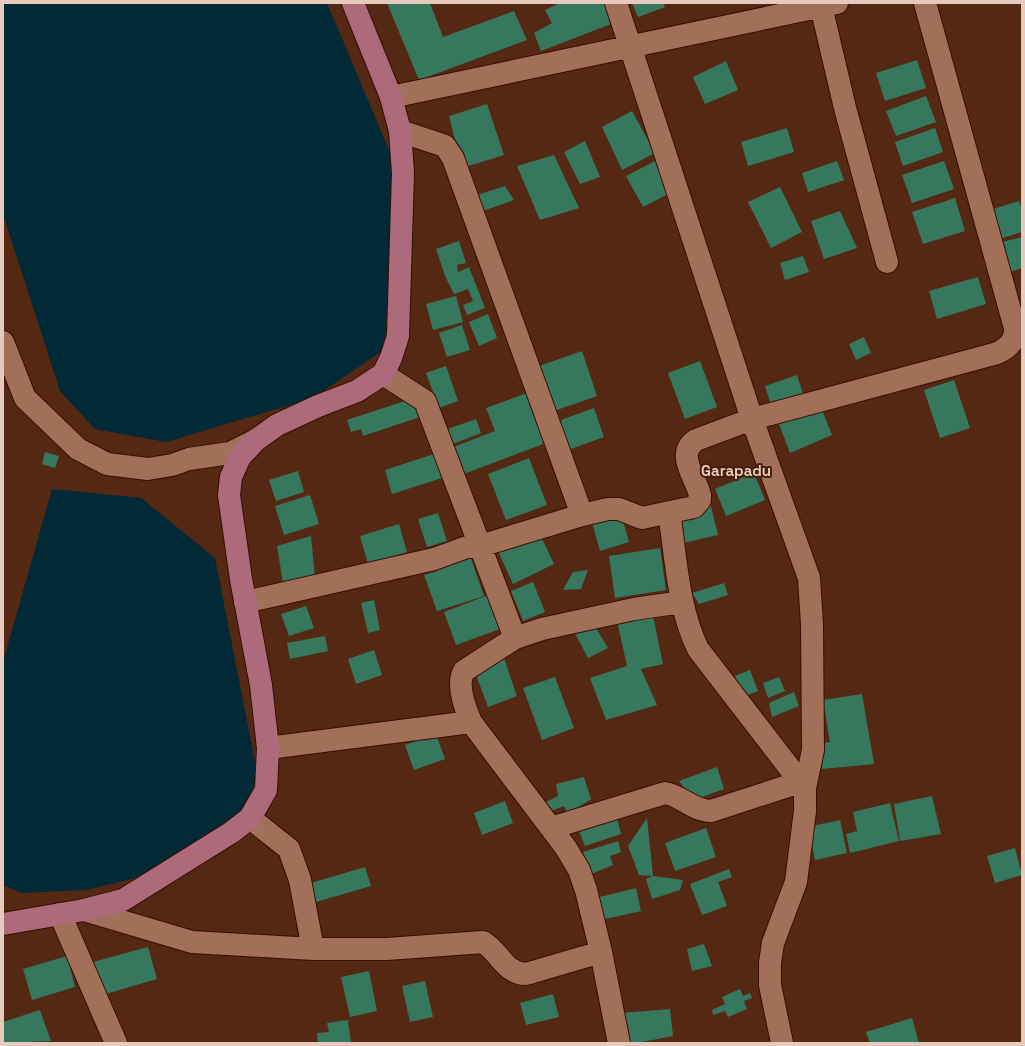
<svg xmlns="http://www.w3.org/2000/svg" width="1025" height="1046" font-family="'Space Grotesk',sans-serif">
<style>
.water{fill:#012936}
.building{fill:#35785e}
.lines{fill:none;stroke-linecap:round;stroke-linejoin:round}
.minor-casing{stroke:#370e00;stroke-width:24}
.major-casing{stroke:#370e00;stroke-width:24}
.minor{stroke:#a26f58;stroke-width:22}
.major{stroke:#ac6a7b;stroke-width:22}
.labels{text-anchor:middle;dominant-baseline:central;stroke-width:4;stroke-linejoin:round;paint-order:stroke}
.quarter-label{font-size:15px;font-weight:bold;fill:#e7cabe;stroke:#481d07}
</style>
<rect width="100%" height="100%" fill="#542812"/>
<!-- water -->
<path class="water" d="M3,3H327L394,162L385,349L313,398L166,442L95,429L60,391L3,214Z
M52,489L141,498L215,558L259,782L249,808L188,853L144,876L86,890L21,893L3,885V662Z"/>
<!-- building -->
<path class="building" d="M387,3H430L443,37L514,11L527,40L419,80Z
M560,3H604L611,24L541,51L534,33L552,23L545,10Z
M632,3H663L665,7L638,17Z
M917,60L926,88L885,101L876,73Z
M726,61L738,90L705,104L693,77Z
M926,96L936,122L896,136L886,111Z
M487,104L504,155L462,168L449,116Z
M632,111L655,153L622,170L602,127Z
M787,128L794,152L748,166L741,142Z
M935,128L943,152L903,166L895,142Z
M585,141L600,177L580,184L564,152Z
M554,155L579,208L540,220L517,166Z
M655,161L672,192L643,207L626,176Z
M837,161L844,180L808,192L802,173Z
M944,161L954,189L912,203L902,175Z
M505,186L514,200L480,212L474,196Z
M780,187L802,232L771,248L748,202Z
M955,198L965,231L923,244L912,212Z
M1019,201L1022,210V232L996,240L987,211Z
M840,211L857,248L824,259L811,221Z
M1022,237V268L1007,273L998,243Z
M459,241L466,263L457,265L458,272L469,267L485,308L467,315L463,305L473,301L468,289L454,294L446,278L436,249Z
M803,256L809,272L785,280L780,263Z
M978,277L986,304L937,319L929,291Z
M456,296L463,322L433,330L426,304Z
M488,314L497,338L479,346L469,322Z
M462,325L470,350L447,357L439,333Z
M864,337L871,353L856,360L849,344Z
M582,351L597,396L554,411L539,366Z
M700,361L717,407L685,419L668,373Z
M446,366L458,401L439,408L426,373Z
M797,375L803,394L771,405L765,386Z
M954,380L970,428L940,438L924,390Z
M527,393L546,443L461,475L451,448L495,431L486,408Z
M414,398L420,417L363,436L361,429L351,432L347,420Z
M821,407L832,435L790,453L779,424Z
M594,408L604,437L568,450L558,421Z
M476,419L481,433L450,445L445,430Z
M45,452L59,456L55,468L42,464Z
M434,454L442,478L392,494L385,470Z
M529,458L547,505L506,520L488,474Z
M298,471L304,492L276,501L269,480Z
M754,473L765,500L726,516L715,489Z
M310,495L319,524L284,535L275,506Z
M711,506L718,535L679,544L672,515Z
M620,510L629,542L600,551L591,519Z
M438,513L447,541L427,547L418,519Z
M399,524L407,552L368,564L360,536Z
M538,530L554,564L513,584L497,549Z
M311,536L315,577L283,583L277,546Z
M467,547L484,596L437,611L424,575L438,571L434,559Z
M660,548L666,590L615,598L609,556Z
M588,570L581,589L563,590L573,572Z
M533,582L545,612L523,621L511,591Z
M724,583L728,595L699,604L692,593Z
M488,595L500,629L456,645L444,612Z
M374,600L380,630L368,633L361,603Z
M306,606L314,628L289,636L281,614Z
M652,611L663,664L641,669L657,705L606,720L590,678L627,666L617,621Z
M590,618L608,648L588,658L571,626Z
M325,636L328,651L290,659L287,643Z
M374,650L382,675L356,684L348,659Z
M504,658L517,696L488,707L475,672Z
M750,670L758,691L742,697L735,676Z
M555,677L574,728L542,740L523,688Z
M779,677L785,691L768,698L763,683Z
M794,692L799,706L772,717L769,703Z
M862,694L874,764L822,769L818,744L830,742L823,700Z
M436,734L445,759L414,770L405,745Z
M717,767L724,789L694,800L679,781Z
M584,777L591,799L568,814L564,806L551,811L546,802L558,796L556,784Z
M932,796L941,834L900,841L894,804Z
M612,799L621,834L585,846L572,814Z
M505,801L513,823L482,835L474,813Z
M890,803L899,841L850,853L846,834L857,831L853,812Z
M647,818L653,876L639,875L628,846Z
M840,820L847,853L815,860L808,827Z
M706,828L716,857L675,871L665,843Z
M618,841L621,852L610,856L613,865L591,874L583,852Z
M1015,848L1022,875L995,883L987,856Z
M365,867L371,886L309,904L304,885Z
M729,869L732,877L718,882L727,906L702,915L690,884Z
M653,876L683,880L680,890L652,899L646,879Z
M636,888L641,911L601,920L596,898Z
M704,944L712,966L692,971L687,949Z
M148,947L157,979L102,995L93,962Z
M67,956L75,987L32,1000L23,969Z
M369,971L377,1011L350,1017L341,977Z
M425,981L433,1017L410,1022L402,986Z
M740,989L743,996L750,993L752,998L744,1001L747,1009L728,1017L725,1011L713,1015L712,1010L725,1004L722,997Z
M553,994L559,1017L526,1025L520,1003Z
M670,1009L673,1036L637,1043H625L621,1013Z
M40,1010L51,1041L3,1043V1022Z
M912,1018L919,1043H870L866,1032Z
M348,1020L351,1043H318L317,1033L329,1032L327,1023Z"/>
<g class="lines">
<!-- minor casing -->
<g class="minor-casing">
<path id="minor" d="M616,3L752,419L809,578L812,624L813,750L805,788V811L796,882L773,943L770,963V985L782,1043
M821,6L845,108L887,262
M391,97L837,3
M400,131L445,146L453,158L582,515
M3,342L25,398L78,449L107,464L148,469L172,465L189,459L230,453L256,440
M383,374L425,401L515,638
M669,512C676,558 678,608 698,649L805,788
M245,602L434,559L467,547L480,546L582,515L608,509H619L642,518L694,507L700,500V495C696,478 675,454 696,440L752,419L994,354C1006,350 1016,342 1015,328L925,3
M268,748L471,722
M250,818L289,849L300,880L313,949
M551,828L665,793C682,796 693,811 711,811L800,782
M84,910L192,942L313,949H387L483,942C500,952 504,973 526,974L601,952
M60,914L116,1043
M619,1043L601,952L586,890L579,870L566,848L471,722C465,708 456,684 464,671L515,638L542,629L634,609L682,602"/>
</g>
<!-- major casing -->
<g class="major-casing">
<path id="major" d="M3,924L84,910L123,900L232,832L250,818L266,790L268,748L261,685L241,579L229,495L231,477L240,457L256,440L277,425L318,406L357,391L383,374L391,358L398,336L403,173L400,131L391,97L353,3"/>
</g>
<!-- minor -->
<use href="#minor" class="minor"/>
<!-- major -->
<use href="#major" class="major"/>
</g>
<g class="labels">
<!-- quarter labels -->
<g class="quarter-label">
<text x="736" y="470">Garapadu</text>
</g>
</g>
<!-- border -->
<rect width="1025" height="1046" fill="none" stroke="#e7cabe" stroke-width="8"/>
</svg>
